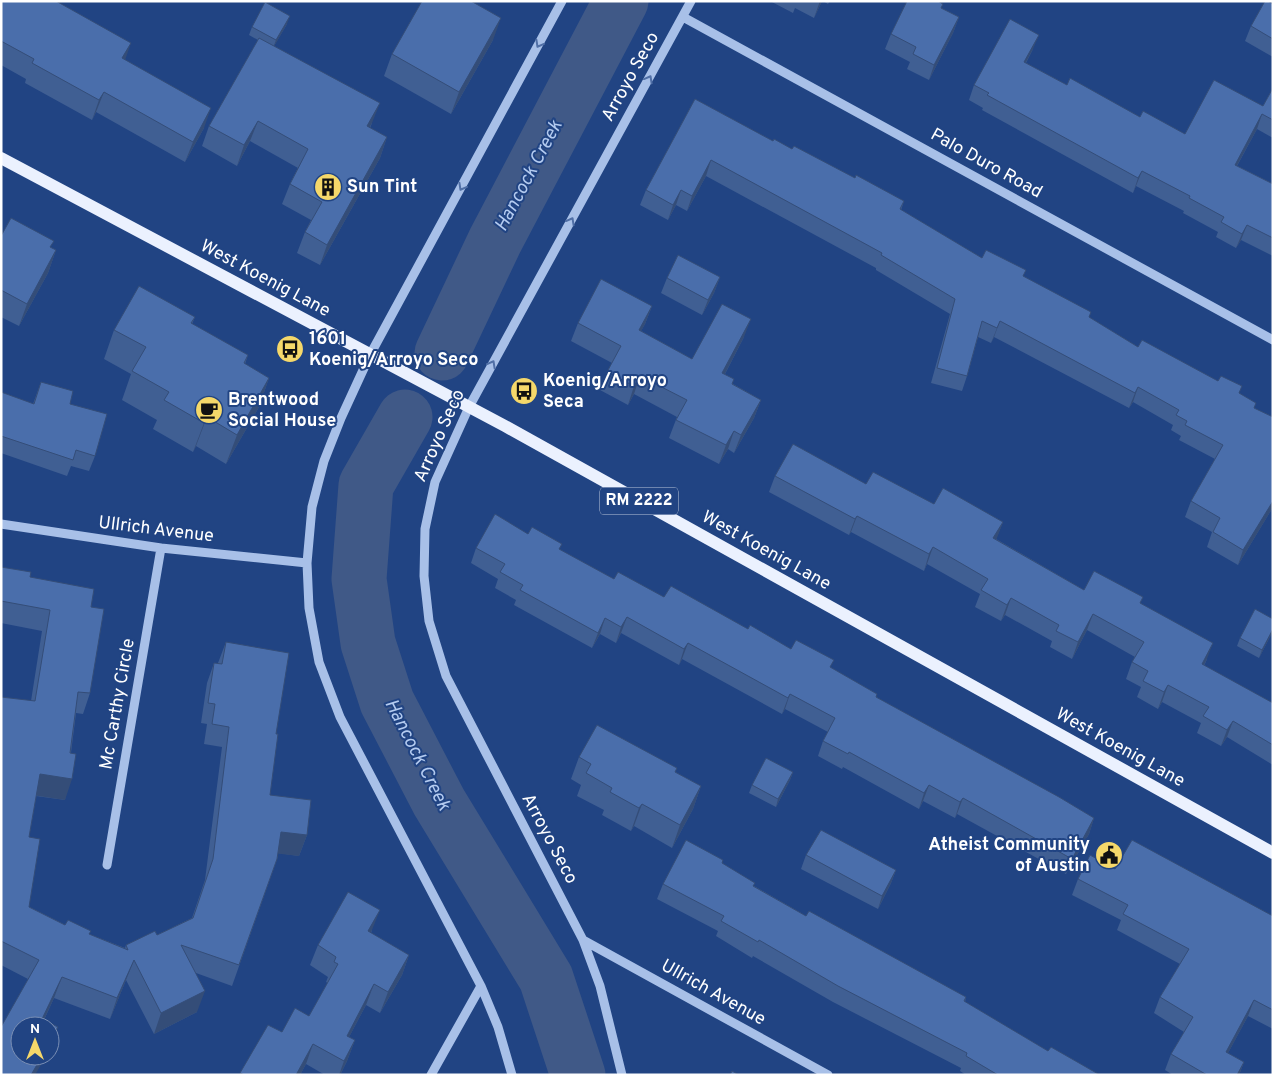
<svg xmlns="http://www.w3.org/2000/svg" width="1274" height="1076" font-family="Overpass,sans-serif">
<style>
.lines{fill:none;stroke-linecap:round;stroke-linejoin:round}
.river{stroke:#405987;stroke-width:55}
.minor{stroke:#a8c0e8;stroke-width:9}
.major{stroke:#ebf1fe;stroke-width:12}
.wall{fill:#405f93}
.shaded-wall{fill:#344d78}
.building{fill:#4a6eab;stroke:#344d78}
.oneway{stroke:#506fa6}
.labels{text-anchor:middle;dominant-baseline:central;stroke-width:4;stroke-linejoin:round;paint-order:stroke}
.shield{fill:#214483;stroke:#bcc7da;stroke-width:1}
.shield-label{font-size:16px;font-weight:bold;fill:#fff}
.street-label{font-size:18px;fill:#fff;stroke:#214483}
.poi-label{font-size:18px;font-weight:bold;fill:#fff;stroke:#214483;text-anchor:start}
.water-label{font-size:19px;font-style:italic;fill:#b4cbf0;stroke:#214483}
</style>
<rect width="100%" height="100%" fill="#214483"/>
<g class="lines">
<!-- river -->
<path class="river" d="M442,353L495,241L621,1
M405,417L366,485L359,579L368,643L387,702L439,802L546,978L578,1075"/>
<!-- minor -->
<path class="minor" d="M683,17L1273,340
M1,524L161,548L307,563
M107,865L161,548
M583,940L828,1075
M431,1075L481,986
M512,1075L498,1027L481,986L340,717L319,662L309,608L307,563L312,507L324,461L341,418L370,355L562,1
M622,1075L600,986L583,940L446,676L429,621L424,576L425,529L435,482L469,407L691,1"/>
<!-- major -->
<path class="major" d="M1,158L505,426L1273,853"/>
</g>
<!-- wall -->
<path class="wall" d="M1,1L125,60L204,128L185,162L96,112L92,120L25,83L26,79L1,65Z
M770,1H822L814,18L795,8L793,13Z
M823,1H830L828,4Z
M1273,4V57L1245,41L1251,26Z
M941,8L959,17L953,33L929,80L907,69L910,62L885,49L891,34Z
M287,24L274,46L372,123L370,128L387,137L380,158L320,265L297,253L305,232L311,220L282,204L290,184L298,168L250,141L237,166L202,146L209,126L258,40L249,35L252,27Z
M493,40L451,114L384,76L392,54Z
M1033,49L1026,63L1067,85L1140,117L1185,134L1263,106L1273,88V138L1257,129L1237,166L1273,184V256L1241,240L1236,248L1216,237L1218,232L1183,213L1184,211L1136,186L1133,193L982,110L983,108L969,100L974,85Z
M695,99L773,141L792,149L904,201L901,210L982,258L1023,277L1138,347L1240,394L1254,408L1273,417V507L1238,565L1207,547L1212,532L1185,517L1191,501L1215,459L1179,440L1181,436L1171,430L1173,425L1133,402L1129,408L994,337L991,343L978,337L967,376L962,391L931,383L950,314L876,270V268L706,176L687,211L676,205L668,220L640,205L646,190Z
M1,236L56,250L48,273L19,326L1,317Z
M720,277L714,293L702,315L661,293L667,278Z
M652,306L645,324L641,331L692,359L744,337L725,374L733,384L761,400L754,418L734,453L728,449L719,464L669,438L677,417L634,394L628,405L600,390L607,372L612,363L571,341L578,323Z
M195,317L192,324L248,355L245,364L269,378L259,407L226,464L196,446L193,452L153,429L157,420L122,400L131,374L104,359L114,330Z
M41,382L70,404L95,456L89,471L71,466L67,476L1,453V392L33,404Z
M775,476L866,484L934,504L1003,522L996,539L1084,590L1143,597L1140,603L1207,659L1204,666L1273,703V765L1227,737L1221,746L1197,733L1201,723L1162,702L1158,709L1137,697L1141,687L1126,679L1132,662L1135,657L1087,630L1072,659L1050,647L1052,641L1005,615L1001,621L975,607L980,594L927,564L924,571L851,532L849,535L769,492Z
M528,534L614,579L748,629L831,668L877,694L876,697L1094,818L1089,834L1066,874L957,814L955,818L923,801L919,809L843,767L842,769L818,756L823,741L828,732L785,709L782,714L682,659L679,665L621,633L616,643L600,634L592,648L514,605L516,600L495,588L498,579L471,563L476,548Z
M1,567L30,577L91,607L90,693L83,714L76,713L65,800L36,796L29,837V907L65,925L125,948L126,945L157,935L192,918L205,880L222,747L204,744L207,724L201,723L207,683L214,663H218L226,642L276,734L270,795L307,835L299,856L278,853L277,859L232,986L196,973L197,1012L154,1034L126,980L110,1019L54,998L44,1020L20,1026L28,979L1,965V697L31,701L42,631L1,623Z
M1273,631L1259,658L1237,646L1240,638Z
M579,757L677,768L675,772L701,786L693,809L672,848L634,826L631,831L602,815L604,810L577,796L581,785L571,779Z
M793,772L790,780L776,807L749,793L752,785Z
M806,855L896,870L891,883L878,909L801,869Z
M723,860L722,863L754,886L806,916L966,997L965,1002L1048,1051L1100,1075H966L960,1071L961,1068L833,1002L753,956L752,958L716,936L718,931L657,899L663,884Z
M1115,869L1273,916V1029L1248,1016L1228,1053L1244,1062L1239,1075H1173L1165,1070L1171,1054L1184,1032L1154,1013L1160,997L1180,964L1117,930L1121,920L1072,895L1078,879Z
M372,930L371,933L409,955L402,975L380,1013L366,1005L349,1037L355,1040L347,1061L340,1075H325L306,1064L300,1075H240V1073L282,1032L309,1016L328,983L326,982L328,977L310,965L318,945Z"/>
<!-- shaded-wall -->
<path class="shaded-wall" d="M820,1H822L814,18Z
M290,16L287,24L273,48L276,40Z
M959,17L953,33L929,80L934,65Z
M501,18L493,40L451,114L459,92Z
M1039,35L1033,49L1018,77L1024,62Z
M131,43L124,63L122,58Z
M104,92L96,112L92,120L99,100Z
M380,103L372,123L359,146L367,126Z
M211,108L204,128L185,162L193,142Z
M1262,114L1257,129L1229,180L1235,165Z
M258,121L250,141L237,166L244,145Z
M387,137L380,158L320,265L327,245Z
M711,160L706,176L687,211L692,196Z
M1142,171L1136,186L1133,193L1138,178Z
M681,190L676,205L668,220L673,205Z
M1247,225L1241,240L1236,248L1242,234Z
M56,250L48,273L19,326L27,304Z
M720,277L714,293L702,315L708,300Z
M652,306L645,324L632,348L639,330Z
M751,319L744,337L716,391L722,373Z
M1000,321L994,337L991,343L997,328Z
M640,376L634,394L628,405L634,386Z
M269,378L259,407L226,464L237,435Z
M1138,387L1133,402L1129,408L1135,393Z
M761,400L754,418L734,453L741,435Z
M207,417L196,446L193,452L204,423Z
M734,431L728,449L719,464L726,445Z
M1273,501V507L1238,565L1243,550Z
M857,516L851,532L849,535L855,519Z
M1003,522L997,538L987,554L993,538Z
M933,547L927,564L924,571L929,554Z
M1011,598L1005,615L1001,621L1007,605Z
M1093,614L1087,630L1072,659L1078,642Z
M627,617L621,633L616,643L621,627Z
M605,618L600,634L592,648L598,633Z
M1273,629V631L1259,658L1262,650Z
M688,643L682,659L679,665L684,649Z
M1213,643L1207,659L1196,681L1202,664Z
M1168,685L1162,702L1158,709L1164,692Z
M790,694L785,709L782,714L788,698Z
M1233,721L1227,737L1221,746L1227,730Z
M793,772L790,780L776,807L778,799Z
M40,774L72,779L65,800L32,795Z
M929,785L923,801L919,809L924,793Z
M701,786L693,809L672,848L680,825Z
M963,798L957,814L955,818L960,802Z
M642,804L634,826L631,831L639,808Z
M1094,818L1089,834L1066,874L1072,859Z
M281,832L307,835L299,856L273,853Z
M896,870L891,883L878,909L882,896Z
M380,910L372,930L360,951L368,931Z
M409,955L402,975L380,1013L388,992Z
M134,960L126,980L110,1019L117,998Z
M62,977L54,998L41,1026L42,1019Z
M374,984L366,1005L339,1056L347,1036Z
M205,991L197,1012L154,1034L161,1013Z
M1254,1000L1248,1016L1220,1068L1226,1052Z
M58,1027L50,1048V1049V1041Z
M355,1040L347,1061L340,1075H339L344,1061Z
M313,1044L306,1064L300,1075H296Z
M42,1056H46L35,1075H31Z
M1244,1062L1239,1075H1237Z"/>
<!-- building -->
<path class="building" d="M1,1H56L131,43L122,58L211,108L193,142L104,92L99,100L32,63L34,59L1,41Z
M422,1H471L501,18L459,92L392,54Z
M907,1H938L943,4L941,8L959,17L934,65L913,54L916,47L891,34Z
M1265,1H1268L1273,4V39L1251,26Z
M265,2L290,16L276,40L252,27Z
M1010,19L1039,35L1024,62L1067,85L1070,78L1140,117L1143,111L1185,134L1214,80L1263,106L1273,88V120L1262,114L1235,165L1273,184V238L1247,225L1242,234L1221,222L1224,217L1189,198L1190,196L1142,171L1138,178L987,95L989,93L974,85Z
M259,38L380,103L367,126L387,137L327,245L305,232L322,202L290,184L308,149L258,121L244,145L209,126Z
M695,99L773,141L774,139L792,149L794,146L855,178L856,175L904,201L900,209L982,258L986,250L1026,270L1023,276L1091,312L1089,317L1138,347L1142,340L1218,381L1221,376L1242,386L1239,393L1256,403L1254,408L1273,417V501L1243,550L1213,532L1220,518L1191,501L1223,445L1185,425L1187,421L1176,415L1179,410L1138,387L1135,393L1000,321L997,328L982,321L967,376L937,368L955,299L881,255L882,253L711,160L692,196L681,190L673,205L646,190Z
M11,218L54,241L50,247L56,250L27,304L1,290V236Z
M678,255L720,277L708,300L667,278Z
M601,279L652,306L639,330L692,359L722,304L751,319L722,373L734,379L732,384L761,400L741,435L734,431L726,445L676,420L687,400L640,376L634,386L607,372L621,346L578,323Z
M139,286L195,317L191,323L248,355L244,363L269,378L237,435L207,417L204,423L164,400L169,392L132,371L146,347L114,330Z
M41,382L73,391L70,404L107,414L95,456L76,450L73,460L1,436V392L34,404Z
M793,444L866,484L873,472L934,504L943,488L1003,522L993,538L1084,590L1094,571L1143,597L1140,603L1213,643L1202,664L1273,703V745L1233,721L1227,730L1203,716L1209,707L1168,685L1164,692L1143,681L1148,671L1132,662L1144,642L1093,614L1078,642L1056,631L1059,625L1011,598L1007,605L981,590L988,579L933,547L929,554L857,516L855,519L775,476Z
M495,514L528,534L532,527L562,544L559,549L614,579L618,572L664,597L671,586L748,629L750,625L791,649L796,640L834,660L830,667L877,694L876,697L1059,797L1094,818L1072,859L963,798L960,802L929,785L924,793L849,752L848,754L823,741L835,718L790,694L788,698L688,643L684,649L627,617L621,627L605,618L598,633L520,590L523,585L500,572L505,564L476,548Z
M1,567L31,572L30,577L94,589L91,607L104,609L90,693L78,692L70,753L76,754L72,779L40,774L29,837L40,839L29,907L65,925L68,920L91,931L89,934L128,950L126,945L155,931L157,935L193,918L213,859L229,727L212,724L215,704L208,703L214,663L222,664L226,642L289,653L276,734H278L270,795L311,800L307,835L281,832L277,859L239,965L181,945L205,991L161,1013L134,960L117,998L62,977L42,1019L58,1027L50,1041V1026H20V1056H42L31,1075H1V1027L39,960L1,941V697L35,701L50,610L1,601Z
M1255,609L1273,619V629L1262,650L1240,638Z
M597,725L677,768L675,772L701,786L680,825L642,804L639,808L610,792L612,788L586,773L591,764L579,757Z
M766,758L793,772L778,799L752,785Z
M821,830L896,870L882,896L806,855Z
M686,840L723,860L722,863L755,883L753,886L806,916L809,911L966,997L964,1001L1048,1051L1051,1047L1100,1075H998L966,1056L967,1053L838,986L759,940L758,942L721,921L724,916L663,884Z
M1132,840L1273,916V1010L1254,1000L1226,1052L1244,1062L1237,1075H1207L1171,1054L1193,1017L1160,997L1189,949L1123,914L1128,905L1078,879L1090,855L1115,869Z
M348,892L380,910L368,931L409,955L388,992L374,984L347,1036L355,1040L344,1061L313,1044L296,1075H244L240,1073L268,1025L282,1032L295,1008L309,1016L338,964L334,962L336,957L318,945Z
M732,1071L739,1075H730Z"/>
<!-- one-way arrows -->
<defs><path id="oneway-chevron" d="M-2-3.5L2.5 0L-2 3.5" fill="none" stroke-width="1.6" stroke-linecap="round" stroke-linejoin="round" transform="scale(1.25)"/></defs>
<g class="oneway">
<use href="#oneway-chevron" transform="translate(539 44) rotate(119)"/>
<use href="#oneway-chevron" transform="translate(649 79) rotate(-61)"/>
<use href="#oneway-chevron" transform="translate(462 187) rotate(119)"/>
<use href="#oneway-chevron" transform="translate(571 221) rotate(-61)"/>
<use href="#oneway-chevron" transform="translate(492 364) rotate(-61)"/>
</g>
<!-- icons -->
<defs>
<g id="building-disc" transform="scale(1.4375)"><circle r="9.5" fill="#f5d86a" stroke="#214483"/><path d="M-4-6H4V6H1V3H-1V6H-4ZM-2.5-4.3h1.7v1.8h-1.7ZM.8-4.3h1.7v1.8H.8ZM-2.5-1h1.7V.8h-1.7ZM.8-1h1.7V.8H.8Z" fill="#111"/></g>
<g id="bus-disc" transform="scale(1.4375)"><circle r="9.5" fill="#f5d86a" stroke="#214483"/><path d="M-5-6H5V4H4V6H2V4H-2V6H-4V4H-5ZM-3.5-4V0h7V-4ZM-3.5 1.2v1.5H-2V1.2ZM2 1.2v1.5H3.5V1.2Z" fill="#111"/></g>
<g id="cafe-disc" transform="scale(1.4375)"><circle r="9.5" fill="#f5d86a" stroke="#214483"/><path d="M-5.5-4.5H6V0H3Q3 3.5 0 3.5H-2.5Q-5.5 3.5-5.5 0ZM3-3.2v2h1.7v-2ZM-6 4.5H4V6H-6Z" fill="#111"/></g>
<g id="civic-disc" transform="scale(1.4375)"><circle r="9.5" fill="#f5d86a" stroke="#214483"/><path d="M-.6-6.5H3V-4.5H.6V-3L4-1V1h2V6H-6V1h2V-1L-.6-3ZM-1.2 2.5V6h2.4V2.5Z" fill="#111"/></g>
</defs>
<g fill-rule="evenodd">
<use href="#building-disc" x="328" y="187"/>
<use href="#bus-disc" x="290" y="349"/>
<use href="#bus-disc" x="524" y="391"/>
<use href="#cafe-disc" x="209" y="410"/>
<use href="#civic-disc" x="1109" y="855"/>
</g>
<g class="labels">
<!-- shield labels -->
<rect class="shield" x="600" y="487.5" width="78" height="27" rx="4"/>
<g class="shield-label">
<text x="639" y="501">RM 2222</text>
</g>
<!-- street labels -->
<g class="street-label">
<text transform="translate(631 77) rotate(-61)">Arroyo Seco</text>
<text transform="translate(986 164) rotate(29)">Palo Duro Road</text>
<text transform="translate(265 279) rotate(28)">West Koenig Lane</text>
<text transform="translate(440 436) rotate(-66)">Arroyo Seco</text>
<text transform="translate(156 530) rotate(7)">Ullrich Avenue</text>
<text transform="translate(766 551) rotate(29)">West Koenig Lane</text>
<text transform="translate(118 704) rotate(-80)">Mc Carthy Circle</text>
<text transform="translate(1120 748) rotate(29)">West Koenig Lane</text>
<text transform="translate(549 839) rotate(62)">Arroyo Seco</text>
<text transform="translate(713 993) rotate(29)">Ullrich Avenue</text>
</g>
<!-- poi labels -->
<g class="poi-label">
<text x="347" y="187">Sun Tint</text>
<text x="309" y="339">1601<tspan x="309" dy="21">Koenig/Arroyo Seco</tspan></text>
<text x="543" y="381">Koenig/Arroyo<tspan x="543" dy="21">Seca</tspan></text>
<text x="228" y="400">Brentwood<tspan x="228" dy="21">Social House</tspan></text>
<text x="1090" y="845" text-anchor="end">Atheist Community<tspan x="1090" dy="21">of Austin</tspan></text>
</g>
<!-- water labels -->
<g class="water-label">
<text transform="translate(529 176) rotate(-62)">Hancock Creek</text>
<text transform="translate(417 755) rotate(63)">Hancock Creek</text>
</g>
</g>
<!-- border -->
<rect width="1274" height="1076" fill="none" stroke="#ffffff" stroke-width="5"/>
<!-- north arrow -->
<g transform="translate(35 1041)"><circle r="24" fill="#214483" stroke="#7a8fb5"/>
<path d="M0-4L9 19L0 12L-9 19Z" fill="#f5d86a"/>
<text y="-8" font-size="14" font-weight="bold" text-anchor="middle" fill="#ffffff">N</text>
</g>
</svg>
